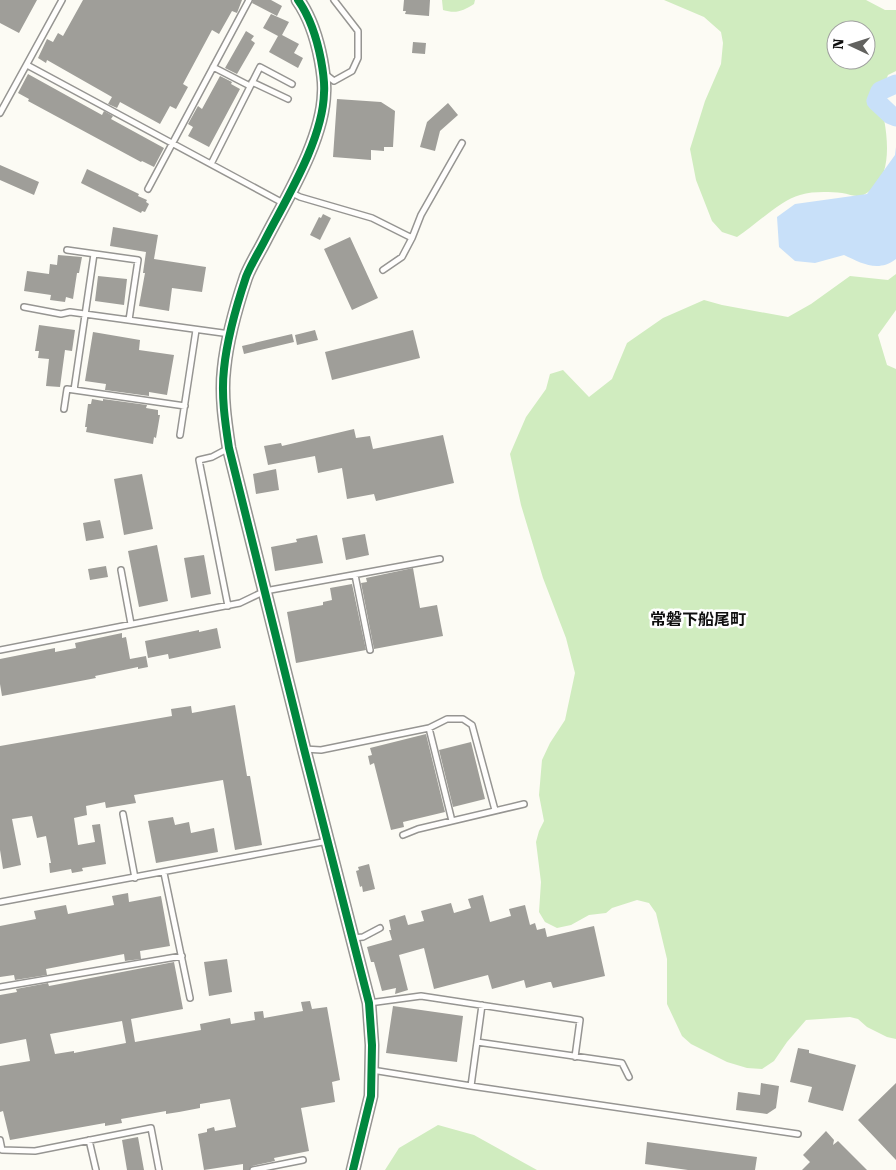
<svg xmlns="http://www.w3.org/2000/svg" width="896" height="1170" font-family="'Roboto Serif','Noto Sans JP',serif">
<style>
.forest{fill:#d0ecbf;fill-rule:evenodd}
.water{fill:#c8e0f9}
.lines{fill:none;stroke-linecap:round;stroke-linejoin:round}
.river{stroke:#c8e0f9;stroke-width:19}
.building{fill:#9f9e99;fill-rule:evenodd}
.service-casing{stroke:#969592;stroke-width:8}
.tertiary-casing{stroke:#969592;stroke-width:15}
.service{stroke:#fffefd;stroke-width:5}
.tertiary{stroke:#fffefd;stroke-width:12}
.cycleway-casing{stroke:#fff;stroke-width:11}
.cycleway{stroke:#00873e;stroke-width:8}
.labels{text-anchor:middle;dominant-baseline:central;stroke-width:5;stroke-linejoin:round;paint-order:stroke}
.quarter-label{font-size:16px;font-weight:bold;fill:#0f0f0f;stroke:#fff}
</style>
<rect width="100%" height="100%" fill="#fcfbf4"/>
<!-- forest -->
<path class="forest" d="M442,0H475L474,4C463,11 456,14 443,10Z
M664,0H866L885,10H896V71L888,75L879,97C886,123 896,172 871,190C868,192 864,195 861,196C856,197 848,194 842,193C829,192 814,191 800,195C780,200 756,225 737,237L722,232L712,221L696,180L690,149L705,101L721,64L723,43L721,32L704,17ZM836,30H866V60H836Z
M896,274V310L878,335L887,365L896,369V1039L887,1037L867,1027L858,1019L850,1017L806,1020L787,1042L774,1061L762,1069L747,1068L727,1062L691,1044L682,1036L667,1004V959L656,913L649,903L637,900L612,908L606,913L589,915L571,925L557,928L545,922L539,912L541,882L536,842L539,831L544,821L539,795L542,760L550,743L565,720L575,673L566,638L543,578L521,505L510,454L526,417L546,389L550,374L563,370L589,397L612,379L627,343L663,318L704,300L722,305L788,317L811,304L850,276L888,280Z
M438,1125L474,1135L537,1170H385L399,1148Z"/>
<!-- water -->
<path class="water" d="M896,147V259C878,273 861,263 844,255L815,263L795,261L779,247L777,217L795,204L867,194L895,155Z"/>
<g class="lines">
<!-- river -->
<path class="river" d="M896,84L880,91L876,101L891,115L896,117"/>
</g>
<!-- building -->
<path class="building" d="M0,0H37L19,33L0,23Z
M83,0H242L237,13L232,11L219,34L212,30L183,84L188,87L176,109L170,106L160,124L120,102L117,108L108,104L112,97L47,60L46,63L38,58L47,39L53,42L58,33L63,36Z
M253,0H271L282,6L277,16L252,3Z
M404,0H430L429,16L405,14L406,11H403Z
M271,14L289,22L282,35L299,44L294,53L303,58L298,68L269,52L278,36L263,28Z
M246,31L254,36L251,40L255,43L237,74L225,68Z
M413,42L426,43L425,54L412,53Z
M28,74L102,115L104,111L113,116L111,119L164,148L154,167L142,161L141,162L28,101L29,99L18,93Z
M220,76L232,82L231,84L240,89L209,147L188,136L193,127L188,124L198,106L202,109Z
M337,99L381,102L395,111L393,147H384V151L371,150V160L333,157Z
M448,103L458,115L440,131L435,151L420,147L427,122Z
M0,165L39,182L34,195L0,180Z
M87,169L139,194L138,196L147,200L146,202L149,204L145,212L142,211L141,213L81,183Z
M323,214L331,218L320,240L310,235L319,217L321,218Z
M113,227L158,235L154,259L206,267L202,292L172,288L169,311L139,306L145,273H143L146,252L110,246Z
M350,237L378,298L352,310L324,249Z
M58,255L82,257L79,273H77L73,299L66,297L65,302L50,300L51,295L24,291L27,271L49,274L50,264L57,265Z
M98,276L127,279L124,305L95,301Z
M39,325L75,330L72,351L65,350L60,387L46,386L49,359L38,358L39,351H35Z
M315,330L318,340L297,345L295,335Z
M413,330L420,358L332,380L325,352Z
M93,332L140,340L139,350L174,355L167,395L149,392V396L105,390L106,384L85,381Z
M292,334L294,342L244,354L242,346Z
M92,399L103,401V399L147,405L146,408L158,410V415H160L156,438L154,437L153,444L86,432L87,427H85L88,404H91Z
M354,429L356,438L370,436L373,449L443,435L454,483L376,501L374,494L347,499L342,468L318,473L315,456L268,465L264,446L281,443L282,446Z
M276,469L279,490L256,494L253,474Z
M142,474L153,529L124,535L114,479Z
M100,520L104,538L86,541L83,523Z
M365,534L369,555L346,560L342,538Z
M317,535L323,563L275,571L271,547L297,542L296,539Z
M157,545L168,601L139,607L128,551Z
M204,555L211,594L191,598L184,558Z
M106,566L108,577L90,580L88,569Z
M413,568L420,608L437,605L443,636L374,649L361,583L367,582L366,578Z
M352,584L366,650L296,663L287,612L323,605V602L332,600L330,588Z
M217,628L221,648L169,659L168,654L148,658L145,641L199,630V632Z
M122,633V638L126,637L130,659L146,656L148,667L138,669V667L95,676L96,678L2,696L0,684V659L55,648V652L76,648L75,643Z
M235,705L247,776H250L262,845L235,850L223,780L134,795L136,803L106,808L105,802L86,806L87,815L74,818L78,845L95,842L92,825L100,824L106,864L82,868L83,871L72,873L71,869L50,873L49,863H51L46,836L37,838L32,816L12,819L21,865L3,869L0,850V746L172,716L171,709L191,706L192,713Z
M426,734L445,812L403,822L404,827L391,830L374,763L370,765L368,756L372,755L370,748Z
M471,742L485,799L453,807L439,750Z
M173,817L175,825L189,822L191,833L214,828L218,852L156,863L148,821Z
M369,864L375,889L363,892L362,886L360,887L356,871L359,870L358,867Z
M128,893L129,902L161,896L170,946L140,951L141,959L125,961L124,954L46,969L47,975L15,980L14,975L0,977V926L36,919L34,911L66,905L68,914L114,905L112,896Z
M483,895L490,922L511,916L509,909L525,905L530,925L535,923L537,930L545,928L547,937L594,926L605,976L553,988L551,982H549L526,988L524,980L492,989L488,975L434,989L424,948L399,955L408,990L395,994L396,988L382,991L374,962H371L367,947L392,940L389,930H391L389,920L405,915L408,925L424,921L421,911L451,903L454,913L471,908L468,899Z
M227,959L232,992L209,996L204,962Z
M174,962L183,1009L131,1019L135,1042L201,1030L200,1024L230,1018L231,1024L255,1020L254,1012L263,1011L264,1018L303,1011L301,1002L310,1001L312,1009L327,1007L340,1080L332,1082L335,1102L301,1108L309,1151L274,1158L275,1161L252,1166L249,1170H243V1164L204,1170L198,1134L207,1132V1129L214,1127L215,1131L236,1127L230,1099L200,1104V1108L179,1112L166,1114V1111L121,1119L122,1123L105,1126V1123L10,1140L3,1111L0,1112V1066L30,1061L26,1039L0,1044V995L17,992L16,989L48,983L49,986ZM122,1021L126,1043L74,1053V1051L55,1054L50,1034Z
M393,1006L463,1016L457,1062L386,1053Z
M798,1048L809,1050V1053L856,1065L843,1111L808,1102L812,1087L790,1082Z
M761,1083L779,1086L776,1108L767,1114L736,1110L738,1092L760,1095Z
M896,1083V1160L858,1120Z
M826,1131L834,1140L833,1145L838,1141L867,1170H802L810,1162L803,1155Z
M138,1137L144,1170H127L122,1140Z
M647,1142L757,1157L755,1170H688L645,1164Z"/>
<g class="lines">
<!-- service casing -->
<g class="service-casing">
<path id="service" d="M27,65L283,203
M213,67L250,86
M325,74L334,81L352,71L358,58V31L334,0
M252,82L288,99
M0,113L62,0
M211,164L260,67L292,84
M148,189L249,0
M290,192L300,197L372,218L412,238
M67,250L138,260L129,320
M383,270L402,257L412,238L421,215L462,143
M24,307L61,314L70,312L230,334
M74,390L94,254
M64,409L67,389L185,406
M180,435L196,330
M121,570L131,624
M355,575L370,650
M228,606L199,460L212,457L229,448
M0,650L240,603L265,591L440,559
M429,728L447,719H463L472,725L495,810
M304,749L321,750L429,728L452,821
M123,814L135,878
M403,835L418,829L524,804
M164,873L190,998
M0,902L328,841
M353,938L363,937L380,928
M0,987L182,956
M369,1003L421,996L580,1020L575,1057
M477,1042L622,1063L629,1077
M372,1070L471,1086L798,1134
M471,1086L482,1005
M0,1140L2,1150L35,1151L151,1128L159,1170
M89,1140L96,1170
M253,1170L303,1160"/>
</g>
<!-- tertiary casing -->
<g class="tertiary-casing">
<path id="tertiary" d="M298,0C310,17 317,39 321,60C323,71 325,82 324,93C323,140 286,199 265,240C259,252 251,264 246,277C236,307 227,338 224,369C221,395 225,422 229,448L304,749L369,1003L372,1045L371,1096L353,1170"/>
</g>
<!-- service -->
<use href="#service" class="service"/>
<!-- tertiary -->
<use href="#tertiary" class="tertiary"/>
<!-- cycleway casing -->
<g class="cycleway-casing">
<path id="cycleway" d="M298,0C310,17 317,39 321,60C323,71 325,82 324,93C323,140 286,199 265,240C259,252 251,264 246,277C236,307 227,338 224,369C221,395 225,422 229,448L304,749L369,1003L372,1045L371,1096L353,1170"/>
</g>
<!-- cycleway -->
<use href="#cycleway" class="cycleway"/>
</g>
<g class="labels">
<!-- quarter labels -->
<g class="quarter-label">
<text x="698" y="619">常磐下船尾町</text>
</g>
</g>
<!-- north arrow -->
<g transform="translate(851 45) rotate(274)"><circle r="24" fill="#ffffff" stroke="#9f9f9f"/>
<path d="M0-4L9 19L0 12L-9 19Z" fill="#62625f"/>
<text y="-8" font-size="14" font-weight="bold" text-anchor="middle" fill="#0f0f0f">N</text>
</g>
</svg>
